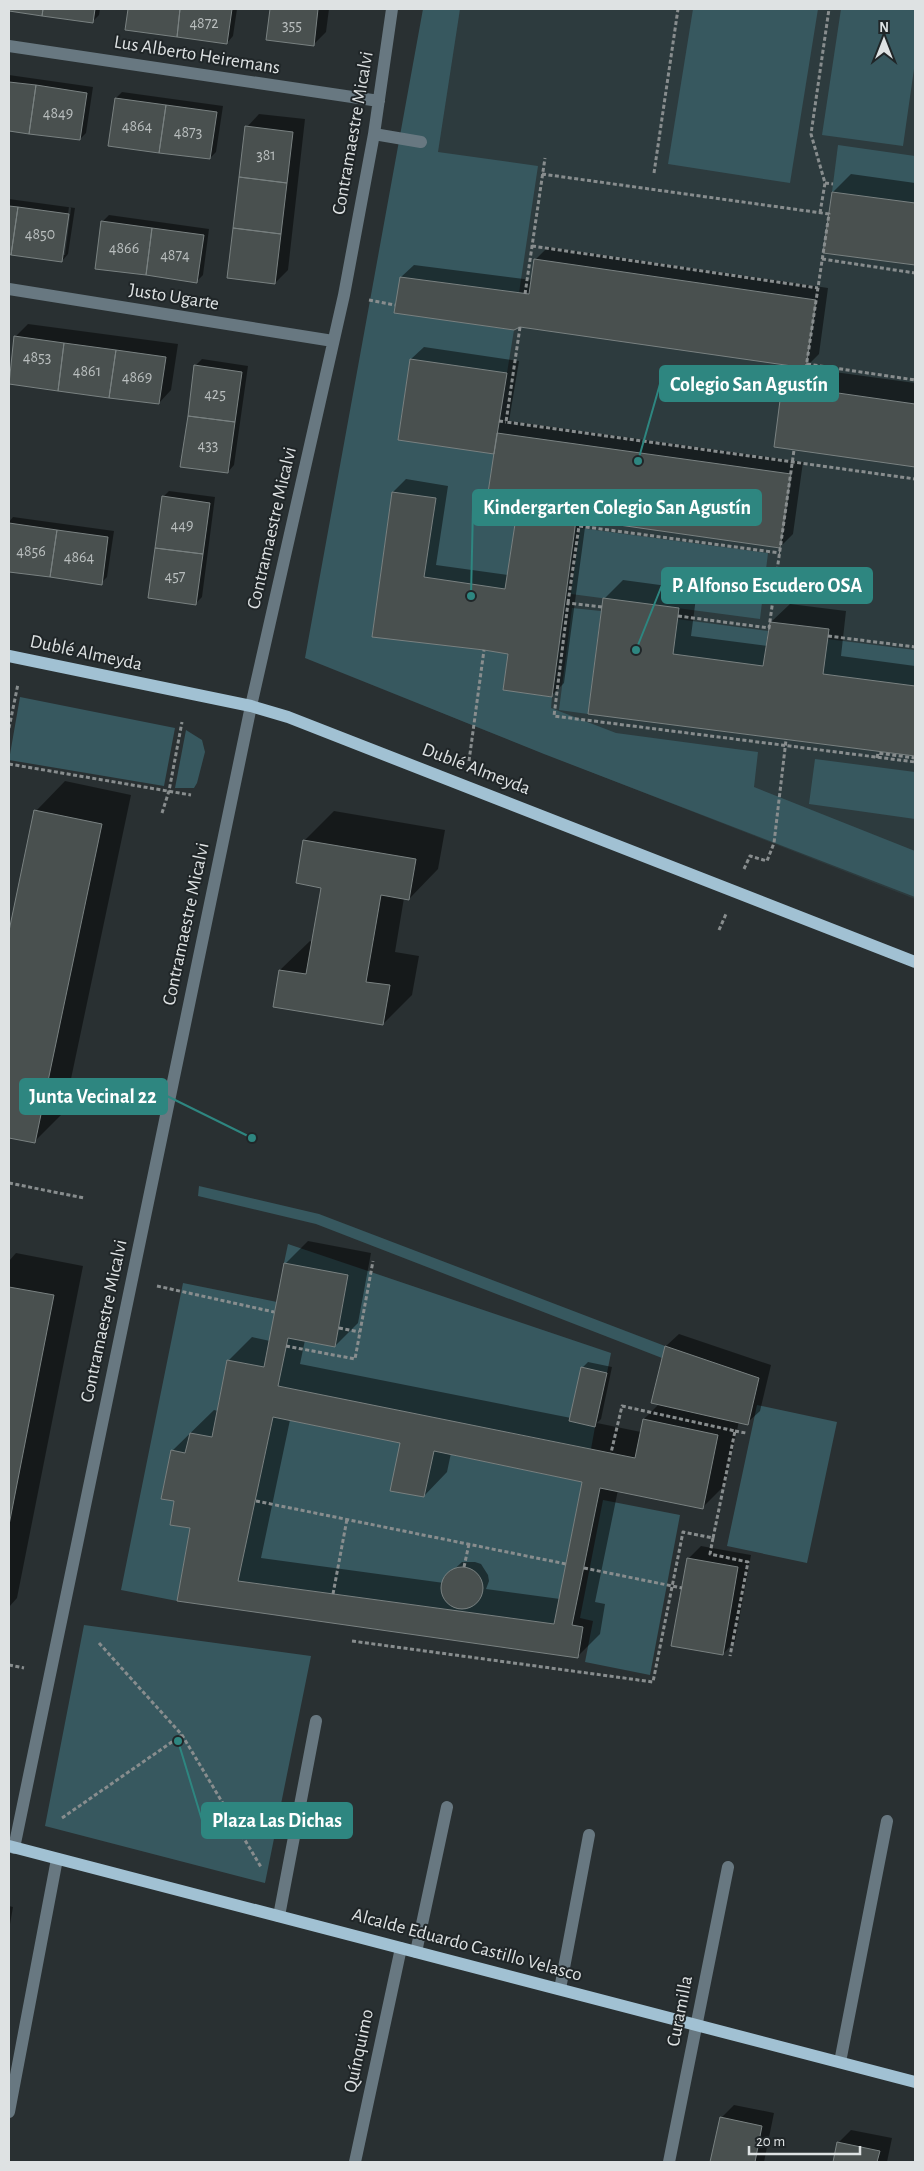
<svg xmlns="http://www.w3.org/2000/svg" width="924" height="2171" font-family="'Alegreya Sans',sans-serif">
<style>
.built{fill:#2d3b3e}
.green{fill:#37585f}
.shadow{fill:#0007;fill-rule:evenodd}
.building{fill:#49504f;stroke:#798181;fill-rule:evenodd}
.lines{fill:none;stroke-linecap:round;stroke-linejoin:round}
.path{stroke:#888d8e;stroke-width:3;stroke-dasharray:4 2.5;stroke-linecap:butt}
.minor{stroke:#687881;stroke-width:12}
.major{stroke:#a1c1d3;stroke-width:12}
.labels{text-anchor:middle;dominant-baseline:central;stroke-width:4;stroke-linejoin:round;paint-order:stroke}
.number-label{font-size:16px;fill:#b9bebe}
.street-label{font-size:19px;fill:#dee2e3;stroke:#202628}
.leader{fill:none;stroke:#2e8680;stroke-width:2}
.callout-dot{fill:#2e8680;stroke:#202628;stroke-width:2}
.callout{fill:#2e8680;stroke:#2e8680;stroke-width:2}
.callout-label{font-size:20px;text-anchor:middle;font-weight:bold;fill:#fff}
</style>
<rect width="100%" height="100%" fill="#293032"/>
<!-- built -->
<path class="built" d="M442,9H915V899L474,726L313,659Z"/>
<!-- green -->
<path class="green" d="M423,9H460L438,152L538,166L519,293L418,279L410,315L514,330L507,373L410,359L398,439L494,454L486,506L517,511L505,589L424,577L436,498L392,492L372,636L484,650L508,654L503,689L552,697L551,708L616,733L758,752L754,787L915,851V897L544,754L305,658Z
M693,9H818L790,183L668,164Z
M841,9H915V62L903,146L822,135Z
M838,145L915,156V203L832,192Z
M580,528L768,553L760,619L571,594Z
M572,608L601,611L588,714L559,710Z
M677,619L768,631L763,666L673,654Z
M827,639L915,650V686L823,674Z
M20,697L175,728L164,786L9,760Z
M186,730L202,740L205,752L197,783L194,788H175Z
M815,759L915,772V819L809,804Z
M199,1186L319,1214L665,1346L662,1358L316,1224L198,1196Z
M288,1244L611,1353L607,1373L581,1368L569,1421L595,1427L591,1449L278,1386L288,1338L335,1347L348,1276L284,1263Z
M183,1283L277,1302L264,1367L227,1360L212,1437L190,1433L185,1453L171,1450L161,1499L174,1501L170,1525L190,1528L177,1601L121,1590Z
M757,1405L837,1422L807,1563L727,1546Z
M273,1417L400,1443L424,1497L434,1451L582,1482L554,1624L238,1581Z
M603,1500L680,1515L650,1675L585,1662L593,1621L580,1618Z
M84,1625L311,1656L265,1883L45,1826Z"/>
<!-- shadow -->
<path class="shadow" d="M9,9H100L99,15L92,22Z
M129,9H237L233,36L227,43L127,29Z
M271,9H329L326,32L313,45L268,39Z
M9,75L93,87L86,133L80,139L9,129Z
M122,92L223,106L216,152L210,158L116,98Z
M259,114L305,119L288,270L275,283L247,127Z
M851,174L915,183V264L824,252L833,192Z
M9,199L75,208L68,254L62,261L9,253ZM69,207L71,208L65,255H62Z
M109,215L209,229L203,275L196,282L102,222Z
M548,247L828,288L819,354L805,368L915,383V465L776,446L784,386L803,366L401,277L414,265L532,280L535,260Z
M28,324L178,344L171,390L159,403L9,383L15,337Z
M424,347L519,361L509,421L803,462L793,534L780,547L586,520L564,683L551,696L509,653L485,648L374,635L393,492L406,479L448,486L436,565L508,575L518,510L495,453L411,359Z
M202,359L248,366L234,465L228,472L195,366Z
M169,491L215,497L202,597L195,604L163,497Z
M13,517L114,531L107,577L101,583L9,571V522Z
M623,580L697,590L691,636L768,646L771,622L790,604L846,611L841,656L915,666V755L589,713L604,599Z
M65,781L131,795L64,1112L34,1142L9,1137V938L36,811Z
M334,811L445,830L438,869L409,899L404,898L395,952L419,956L412,995L383,1024L280,970L310,941L313,942L322,887L297,882L305,840Z
M308,1241L371,1253L358,1323L335,1346L305,1340L300,1364L571,1418L582,1368L588,1362L612,1367L601,1419L597,1423L641,1432L644,1419L660,1403L652,1402L666,1346L679,1334L771,1365L760,1411L747,1423L739,1421L725,1485L702,1508L618,1490L595,1602L605,1604L600,1634L577,1657L178,1600L191,1527L176,1500L172,1451L214,1410L218,1411L228,1361L252,1337L270,1341L285,1264ZM290,1420L402,1442L424,1496L447,1472L451,1453L584,1481L560,1599L486,1589L489,1581L488,1575L481,1564L475,1562H462L445,1578L444,1583L261,1558Z
M16,1253L83,1266L17,1598L9,1607V1261Z
M701,1546L751,1555L735,1641L723,1654L688,1559Z
M9,1906L13,1907L9,1930Z
M734,2105L774,2113L764,2162H712L721,2118Z
M851,2130L892,2138L887,2162H834L838,2143Z"/>
<!-- building -->
<path class="building" d="M9,9H43L42,16L9,11Z
M43,9H95L93,23L42,16Z
M128,9H180L177,37L125,30Z
M180,9H232L227,44L177,37Z
M270,9H318L314,46L266,40Z
M9,82L36,85L29,134L9,131Z
M36,85L87,93L80,140L29,134Z
M115,98L166,105L159,153L108,146Z
M166,105L217,112L210,159L159,153Z
M245,126L293,132L287,183L239,177Z
M239,177L287,183L281,234L233,228Z
M832,192L915,203V265L823,253Z
M9,206L18,207L11,255L9,254Z
M18,207L69,214L62,262L11,255Z
M101,221L152,228L146,275L95,269Z
M152,228L204,235L197,283L146,275Z
M233,228L281,234L275,284L227,278Z
M534,259L816,300L806,368L520,327L514,330L394,313L400,277L529,294Z
M14,336L64,343L58,391L9,384Z
M64,343L116,350L109,398L58,391Z
M116,350L166,357L159,404L109,398Z
M410,359L507,373L494,454L398,440Z
M194,365L242,372L235,422L188,416Z
M782,385L915,404V467L774,447Z
M188,416L235,422L228,473L180,467Z
M497,433L791,474L780,548L486,506Z
M392,492L436,498L424,577L505,589L517,511L576,520L552,697L503,690L508,654L484,650L372,637Z
M162,496L210,503L203,554L155,548Z
M9,523L57,530L50,577L9,572Z
M57,530L108,537L102,585L50,577Z
M155,548L203,554L196,605L148,598Z
M603,598L679,608L673,654L763,666L770,622L829,629L823,674L915,686V756L588,714Z
M34,810L102,824L35,1143L9,1138V931Z
M303,840L416,859L409,900L381,895L366,982L390,985L383,1025L273,1007L279,970L306,974L321,888L296,883Z
M284,1263L348,1275L335,1347L288,1338L278,1386L635,1458L643,1419L718,1435L703,1509L600,1488L572,1625L583,1627L578,1658L177,1601L190,1528L170,1525L174,1501L161,1499L171,1450L185,1453L190,1433L212,1437L227,1360L264,1367ZM273,1417L400,1443L390,1491L424,1497L434,1451L582,1482L554,1624L238,1581Z
M9,1287L54,1295L9,1525Z
M665,1346L759,1378L748,1425L651,1403Z
M581,1367L607,1373L595,1427L569,1421Z
M687,1558L738,1567L723,1655L671,1646Z
M441 1588a21 21 0 1 1 42 0a21 21 0 1 1-42 0Z
M720,2117L762,2126L755,2162H710Z
M837,2142L880,2151L877,2162H833Z"/>
<g class="lines">
<!-- path -->
<path class="path" d="M654,173L678,9
M542,174L829,214L803,388
M825,183L833,184
M820,213L825,183L811,134L829,9
M532,246L818,288
M822,259L915,273
M525,294L545,158
M369,300L395,305
M520,327L506,422L915,479
M807,364L915,380
M499,421L506,422
M568,603L579,526L780,553
M602,607L568,603L554,716L915,762
M678,616L769,628L794,450
M828,636L915,647
M9,728L18,684
M877,758L878,753L915,758
M469,761L484,650
M9,764L191,795
M162,813L169,791L182,722
M744,869L750,856L767,861L774,843L786,740
M719,930L726,914
M9,1183L84,1198
M157,1286L274,1312
M339,1328L359,1332
M286,1346L355,1359L373,1261
M735,1431L746,1433
M256,1501L566,1564
M713,1538L710,1554L748,1562L730,1656
M464,1567L469,1544
M584,1568L682,1588
M333,1594L347,1519
M352,1641L653,1682L683,1532L713,1538L735,1431L622,1406L611,1453
M99,1643L182,1735L261,1867
M9,1665L24,1668
M62,1818L182,1735"/>
<!-- minor -->
<path class="minor" d="M9,46L379,101
M374,134L421,142
M9,289L333,341
M14,1848L251,706L344,295L374,134L392,9
M279,1916L316,1721
M416,1952L447,1807
M560,1989L589,1835
M840,2062L887,1821
M9,2112L57,1859
M355,2162L401,1948
M669,2162L728,1867"/>
<!-- major -->
<path class="major" d="M9,656L251,706L288,717L915,962
M9,1846L915,2082"/>
</g>
<g class="labels">
<!-- number labels -->
<g class="number-label">
<text x="204" y="23">4872</text>
<text x="292" y="25">355</text>
<text x="58" y="113">4849</text>
<text x="137" y="126">4864</text>
<text x="188" y="132">4873</text>
<text x="266" y="155">381</text>
<text x="40" y="234">4850</text>
<text x="124" y="248">4866</text>
<text x="175" y="255">4874</text>
<text x="37" y="357">4853</text>
<text x="87" y="371">4861</text>
<text x="137" y="377">4869</text>
<text x="215" y="394">425</text>
<text x="208" y="445">433</text>
<text x="182" y="525">449</text>
<text x="31" y="551">4856</text>
<text x="79" y="557">4864</text>
<text x="175" y="576">457</text>
</g>
<!-- street labels -->
<g class="street-label">
<text transform="translate(197 55) rotate(9)">Lus Alberto Heiremans</text>
<text transform="translate(353 133) rotate(-80)">Contramaestre Micalvi</text>
<text transform="translate(174 297) rotate(9)">Justo Ugarte</text>
<text transform="translate(272 528) rotate(-77)">Contramaestre Micalvi</text>
<text transform="translate(86 653) rotate(12)">Dublé Almeyda</text>
<text transform="translate(476 769) rotate(21)">Dublé Almeyda</text>
<text transform="translate(186 924) rotate(-78)">Contramaestre Micalvi</text>
<text transform="translate(104 1321) rotate(-78)">Contramaestre Micalvi</text>
<text transform="translate(467 1945) rotate(15)">Alcalde Eduardo Castillo Velasco</text>
<text transform="translate(680 2011) rotate(-79)">Curamilla</text>
<text transform="translate(359 2051) rotate(-78)">Quínquimo</text>
</g>
</g>
<!-- callouts -->
<path class="leader" d="M638 461L660 384M471 596L473 507M636 650L662 585M252 1138L167 1096M178 1741L202 1820"/>
<g class="callout-dot">
<circle cx="638" cy="461" r="5"/>
<circle cx="471" cy="596" r="5"/>
<circle cx="636" cy="650" r="5"/>
<circle cx="252" cy="1138" r="5"/>
<circle cx="178" cy="1741" r="5"/>
</g>
<g class="callout">
<rect x="660" y="366" width="178" height="35" rx="5"/>
<rect x="473" y="490" width="288" height="35" rx="5"/>
<rect x="662" y="568" width="210" height="35" rx="5"/>
<rect x="20" y="1079" width="147" height="35" rx="5"/>
<rect x="202" y="1803" width="150" height="35" rx="5"/>
</g>
<g class="callout-label">
<text x="749" y="391">Colegio San Agustín</text>
<text x="617" y="514">Kindergarten Colegio San Agustín</text>
<text x="767" y="592">P. Alfonso Escudero OSA</text>
<text x="93" y="1103">Junta Vecinal 22</text>
<text x="277" y="1827">Plaza Las Dichas</text>
</g>
<!-- border -->
<rect width="924" height="2171" fill="none" stroke="#dee2e3" stroke-width="20"/>
<!-- north arrow -->
<g transform="translate(884 40)" stroke="#202628" stroke-width="4" paint-order="stroke">
<path d="M0-4L9 19L0 12L-9 19Z" fill="#dee2e3"/>
<text y="-8" font-size="14" font-weight="bold" text-anchor="middle" fill="#dee2e3">N</text>
</g>
<!-- scale -->
<path d="M749 2146v8h111v-8" fill="none" stroke="#dee2e3" stroke-width="2.5"/>
<text x="756" y="2146" font-size="15" fill="#dee2e3" stroke="#202628" stroke-width="4" paint-order="stroke">20 m</text>
</svg>
